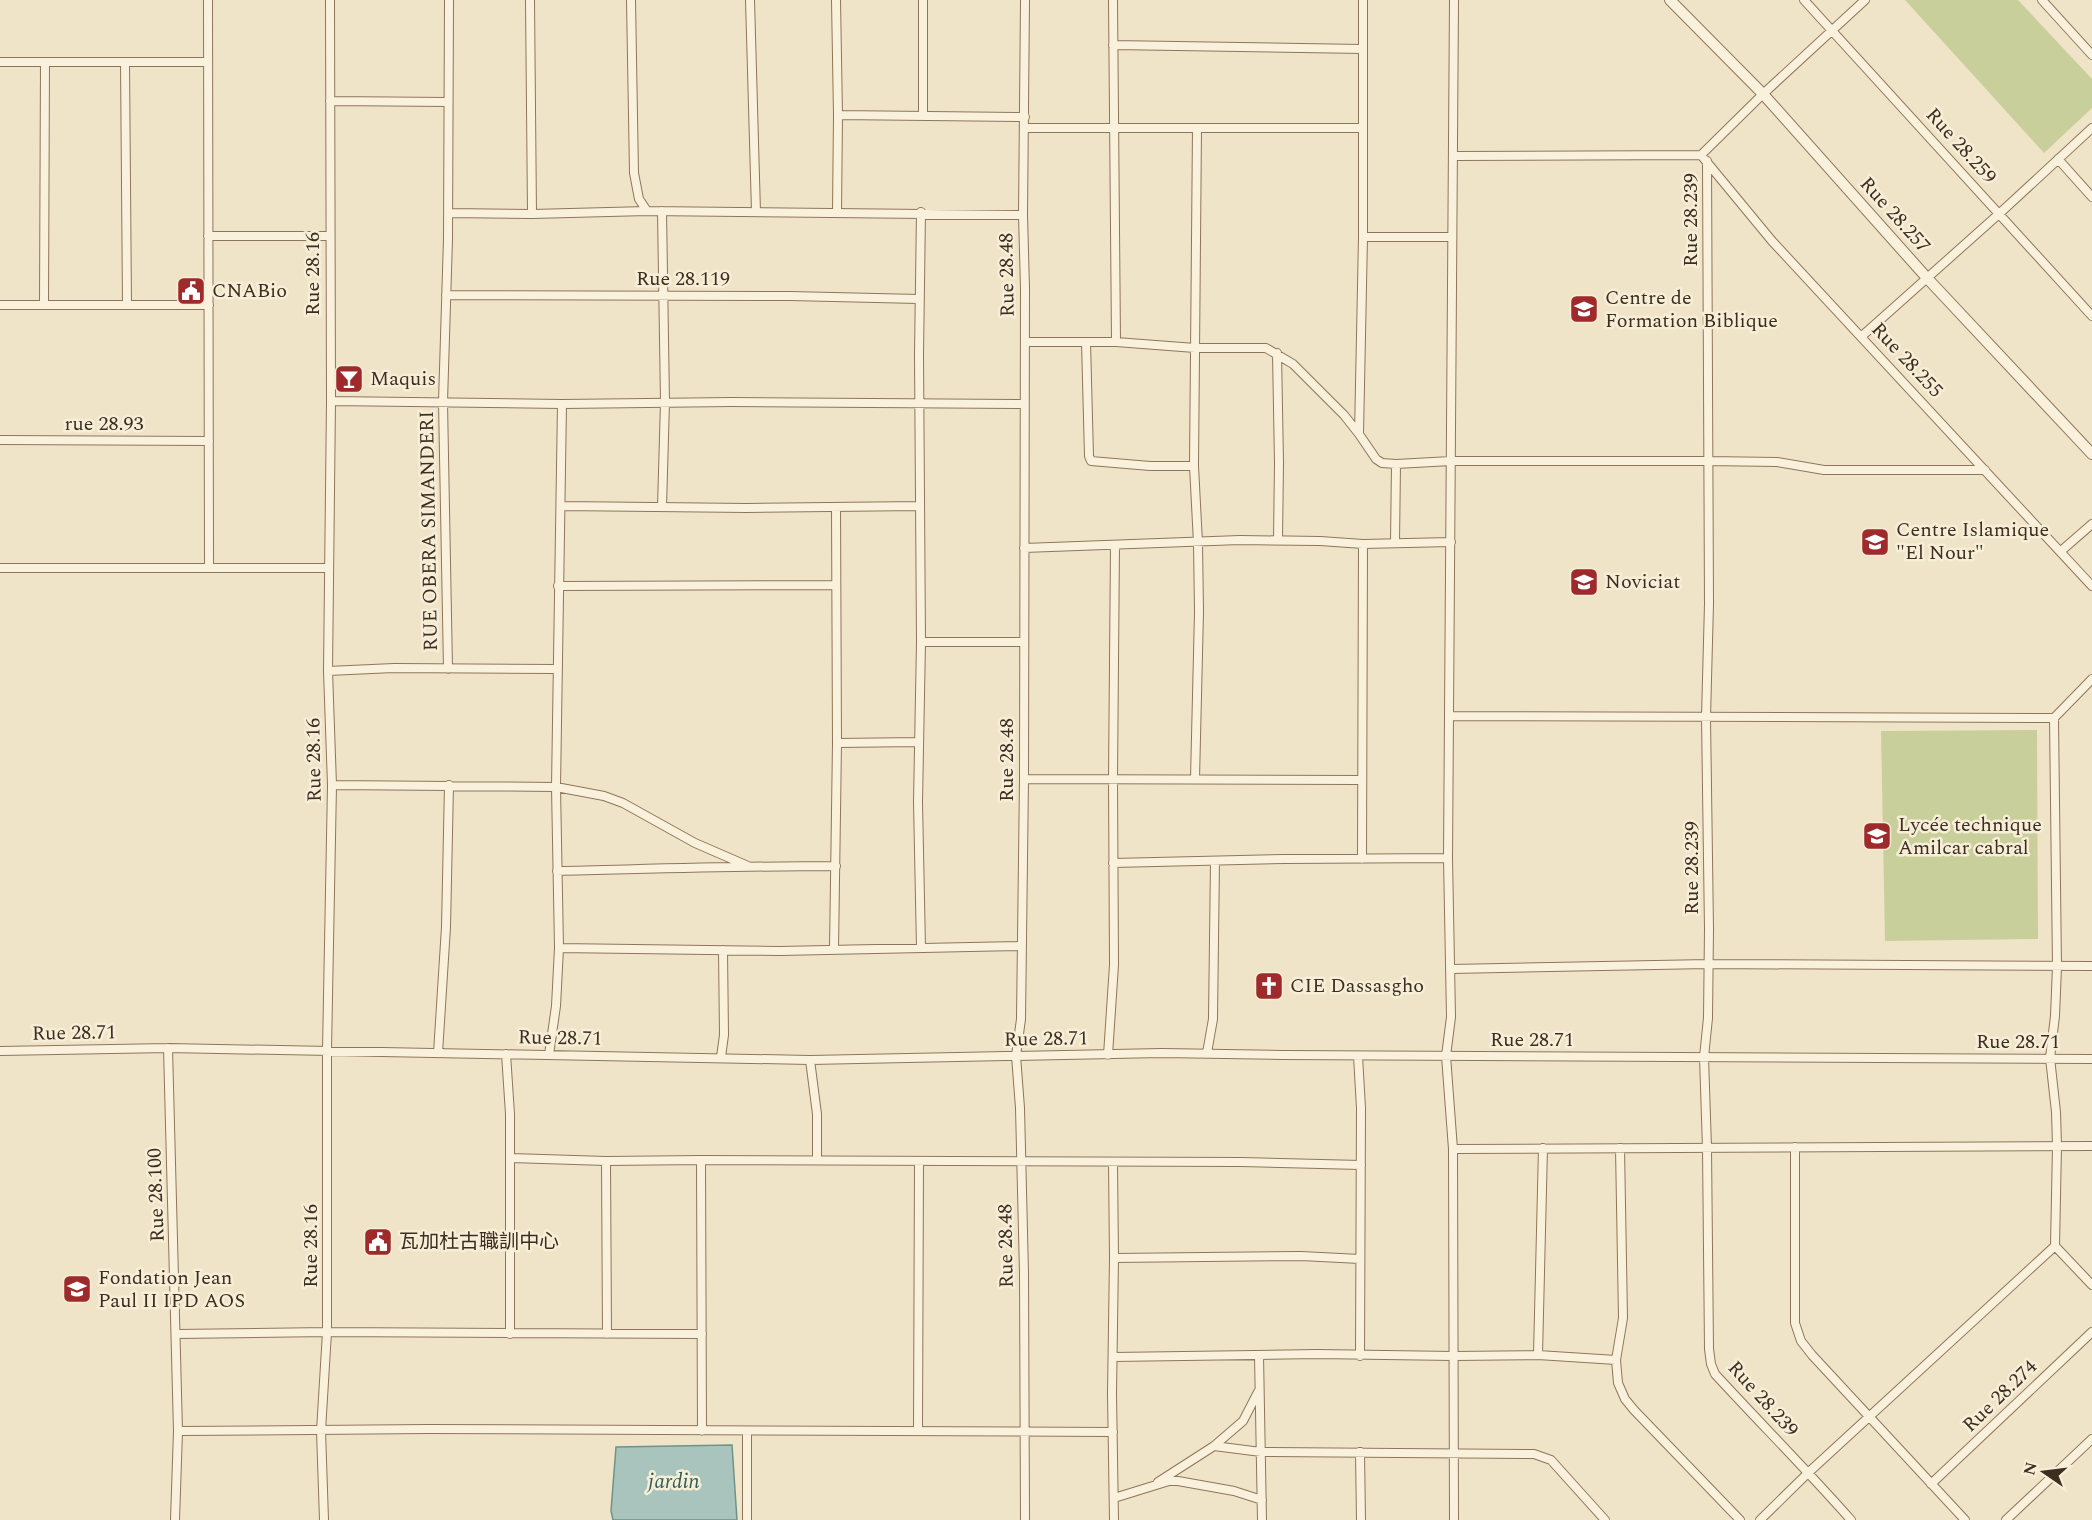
<svg xmlns="http://www.w3.org/2000/svg" width="2092" height="1520" font-family="Spectral,'Noto Sans SC',serif">
<style>
.green{fill:#c9cf9b}
.water{fill:#a9c4bc;stroke:#6f938a;stroke-width:1.5}
.lines{fill:none;stroke-linecap:round;stroke-linejoin:round}
.minor-casing{stroke:#8d765c;stroke-width:10}
.tertiary-casing{stroke:#8d765c;stroke-width:12}
.minor{stroke:#faf1dc;stroke-width:8}
.tertiary{stroke:#faf1dc;stroke-width:10}
.labels{text-anchor:middle;dominant-baseline:central;stroke-width:5;stroke-linejoin:round;paint-order:stroke}
.street-label{font-size:20px;fill:#3d2e20;stroke:#f7eed8}
.poi-label{font-size:20px;fill:#3d2e20;stroke:#f7eed8;text-anchor:start}
.water-label{font-size:21px;font-style:italic;fill:#2f5d5a;stroke:#f7eed8}
</style>
<rect width="100%" height="100%" fill="#f0e4c8"/>
<!-- green -->
<path class="green" d="M1905,0H2018L2092,79V108L2044,153Z
M2037,730L2038,939L1885,941L1881,731Z"/>
<!-- water -->
<path class="water" d="M732,1445L737,1520H613L611,1511L616,1447Z"/>
<g class="lines">
<!-- minor casing -->
<g class="minor-casing">
<path id="minor" d="M208,0L209,568
M530,0L532,214
M631,0L634,173L639,199L647,211
M750,0L756,212
M836,0L838,115L837,212
M1113,0L1116,342
M1363,0V237L1359,434L1376,459L1382,463L1396,464L1451,461H1707L1777,462L1824,470H1985
M1804,0L2092,316
M2042,0L2092,55
M1113,45L1363,49
M0,62H208
M125,62L127,305
M330,101L448,102
M838,115L1025,117
M923,116V0
M1025,128H1363
M1701,155L1772,241L2092,586
M1454,156L1701,155L1763,94L1865,0
M2058,159L2092,197
M1707,161L1709,604L1706,717L1709,929L1708,1018L1704,1057L1707,1148L1709,1349L1711,1364L1715,1374C1760,1423 1807,1470 1851,1520
M662,211L665,402L662,507
M448,213L532,214L647,211L1023,215
M208,236H329
M1363,237H1452
M446,295L790,296L919,299
M0,305H209
M44,305L45,62
M1862,336L2000,213L2092,128
M1025,342H1116L1195,348H1266L1293,364L1344,415L1359,434
M1086,342L1089,456L1091,461L1150,466H1194
M1277,353L1279,463L1278,540
M331,401L562,404L732,402L1024,404
M0,440L209,441
M562,506L747,508L919,506
M1395,543L1396,464
M1024,548L1240,540L1320,541L1363,544L1451,542
M2061,551L2092,524
M0,568H329
M558,586L836,585
M921,642H1024
M448,669L443,402L448,239L449,0
M328,671L394,668L556,669
M1450,716L2054,718
M837,743L919,742
M1024,779L1361,780
M1195,779L1199,612L1198,543L1194,466L1197,128
M332,785L556,787L604,796L623,803L695,843L748,866
M1362,859L1363,544
M1113,863L1284,859L1448,858
M557,871C650,869 743,866 836,866
M559,948L780,951L1021,946
M921,948L918,802L921,642L919,355L921,212
M834,950L837,743L836,507
M1451,969L1708,964L2092,966
M168,1048L178,1431L175,1520
M0,1051L168,1048L810,1060L1162,1053L1283,1055L2092,1059
M438,1053L446,927L449,785
M1207,1053L1213,1019L1215,861
M506,1054L510,1114V1334
M549,1055L556,1006L559,948L556,787L562,404
M1108,1055L1114,965L1113,779L1115,545
M1358,1056L1361,1108L1360,1356
M721,1057L724,1035L723,950
M810,1060L817,1114V1160
M1795,1147V1323L1801,1341L1812,1355L1965,1520
M1620,1148L1623,1318L1616,1360L1618,1383L1625,1399L1634,1410L1740,1520
M1453,1149L2092,1146
M511,1158L606,1161L701,1160L1241,1162L1361,1165
M701,1160L702,1431
M606,1161L607,1334
M1113,1162L1114,1258L1112,1394L1114,1520
M2055,1246L2092,1285
M1114,1258L1301,1256L1360,1259
M176,1334L327,1332L702,1334
M1259,1355L1262,1520
M1538,1355L1543,1148
M1113,1357L1317,1354L1453,1356L1538,1355L1616,1360
M178,1431L428,1429L1113,1432
M747,1431V1520
M918,1431L919,1161
M1214,1446L1261,1452L1534,1454L1551,1460L1605,1520
M1360,1452L1361,1520
M1158,1482L1214,1446L1243,1421L1258,1392
M1931,1484L2092,1332
M1114,1498L1169,1481H1178L1234,1491L1262,1500
M324,1520L321,1431L327,1332V1050L332,785L328,671L331,401L330,0
M1025,1520L1024,1273L1020,1108L1016,1056L1021,1019L1024,779L1025,288L1023,215L1025,0
M1454,1520L1453,1149L1446,1056L1451,1017L1448,858L1454,0
M1760,1520L1809,1472L2055,1246L2057,1146L2056,1112L2050,1058L2055,1016L2057,967L2054,718L2092,679
M2006,1520L2092,1439"/>
</g>
<!-- tertiary casing -->
<g class="tertiary-casing">
<path id="tertiary" d="M1670,0L1763,94L1927,278L2092,454"/>
</g>
<!-- minor -->
<use href="#minor" class="minor"/>
<!-- tertiary -->
<use href="#tertiary" class="tertiary"/>
</g>
<!-- icons -->
<defs>
<g id="civic-square" transform="scale(1.5)"><rect x="-9" y="-9" width="18" height="18" rx="4" fill="#9e2a2b" stroke="#f7eed8"/><path d="M-.6-6.5H3V-4.5H.6V-3L4-1V1h2V6H-6V1h2V-1L-.6-3ZM-1.2 2.5V6h2.4V2.5Z" fill="#fff"/></g>
<g id="school-square" transform="scale(1.5)"><rect x="-9" y="-9" width="18" height="18" rx="4" fill="#9e2a2b" stroke="#f7eed8"/><path d="M0-5L7-2L0 1L-7-2ZM-4 1L0 2.5L4 1V4Q0 6-4 4Z" fill="#fff"/></g>
<g id="bar-square" transform="scale(1.5)"><rect x="-9" y="-9" width="18" height="18" rx="4" fill="#9e2a2b" stroke="#f7eed8"/><path d="M-6-5H6L.8 .8V4.5H3.5V6h-7V4.5H-.8V.8Z" fill="#fff"/></g>
<g id="church-square" transform="scale(1.5)"><rect x="-9" y="-9" width="18" height="18" rx="4" fill="#9e2a2b" stroke="#f7eed8"/><path d="M-1.2-6h2.4v3.5h3.3v2.4h-3.3V6h-2.4V-.1h-3.3v-2.4h3.3Z" fill="#fff"/></g>
</defs>
<g fill-rule="evenodd">
<use href="#civic-square" x="191" y="291"/>
<use href="#school-square" x="1584" y="309"/>
<use href="#bar-square" x="349" y="379"/>
<use href="#school-square" x="1875" y="542"/>
<use href="#school-square" x="1584" y="582"/>
<use href="#school-square" x="1877" y="836"/>
<use href="#church-square" x="1269" y="986"/>
<use href="#civic-square" x="378" y="1242"/>
<use href="#school-square" x="77" y="1289"/>
</g>
<g class="labels">
<!-- street labels -->
<g class="street-label">
<text transform="translate(1961 146) rotate(48)">Rue 28.259</text>
<text transform="translate(1895 215) rotate(48)">Rue 28.257</text>
<text transform="translate(1691 220) rotate(-90)">Rue 28.239</text>
<text transform="translate(313 274) rotate(-90)">Rue 28.16</text>
<text transform="translate(1007 275) rotate(-91)">Rue 28.48</text>
<text x="683" y="279">Rue 28.119</text>
<text transform="translate(1907 360) rotate(47)">Rue 28.255</text>
<text x="104" y="424">rue 28.93</text>
<text transform="translate(429 531) rotate(-91)">RUE OBERA SIMANDERI</text>
<text transform="translate(314 760) rotate(-91)">Rue 28.16</text>
<text transform="translate(1007 760) rotate(-90)">Rue 28.48</text>
<text transform="translate(1692 868) rotate(-90)">Rue 28.239</text>
<text transform="translate(74 1033) rotate(-1)">Rue 28.71</text>
<text transform="translate(560 1038) rotate(1)">Rue 28.71</text>
<text transform="translate(1046 1039) rotate(-1)">Rue 28.71</text>
<text x="1532" y="1040">Rue 28.71</text>
<text x="2018" y="1042">Rue 28.71</text>
<text transform="translate(156 1195) rotate(-92)">Rue 28.100</text>
<text transform="translate(311 1246) rotate(-90)">Rue 28.16</text>
<text transform="translate(1006 1246) rotate(-91)">Rue 28.48</text>
<text transform="translate(2000 1396) rotate(-44)">Rue 28.274</text>
<text transform="translate(1763 1399) rotate(48)">Rue 28.239</text>
</g>
<!-- poi labels -->
<g class="poi-label">
<text x="212" y="291">CNABio</text>
<text x="1605" y="298">Centre de<tspan x="1605" dy="23">Formation Biblique</tspan></text>
<text x="370" y="379">Maquis</text>
<text x="1896" y="530">Centre Islamique<tspan x="1896" dy="23">"El Nour"</tspan></text>
<text x="1605" y="582">Noviciat</text>
<text x="1898" y="825">Lycée technique<tspan x="1898" dy="23">Amilcar cabral</tspan></text>
<text x="1290" y="986">CIE Dassasgho</text>
<text x="399" y="1242">瓦加杜古職訓中心</text>
<text x="98" y="1278">Fondation Jean<tspan x="98" dy="23">Paul II IPD AOS</tspan></text>
</g>
<!-- water labels -->
<g class="water-label">
<text x="674" y="1482">jardin</text>
</g>
</g>
<!-- north arrow -->
<g transform="translate(2044 1472) rotate(284)" stroke="#f7eed8" stroke-width="4.5" paint-order="stroke">
<path d="M0-4.5L10 22L0 15L-10 22Z" fill="#3d2e20"/>
<text y="-9" font-size="16" font-weight="bold" text-anchor="middle" fill="#3d2e20">N</text>
</g>
</svg>
